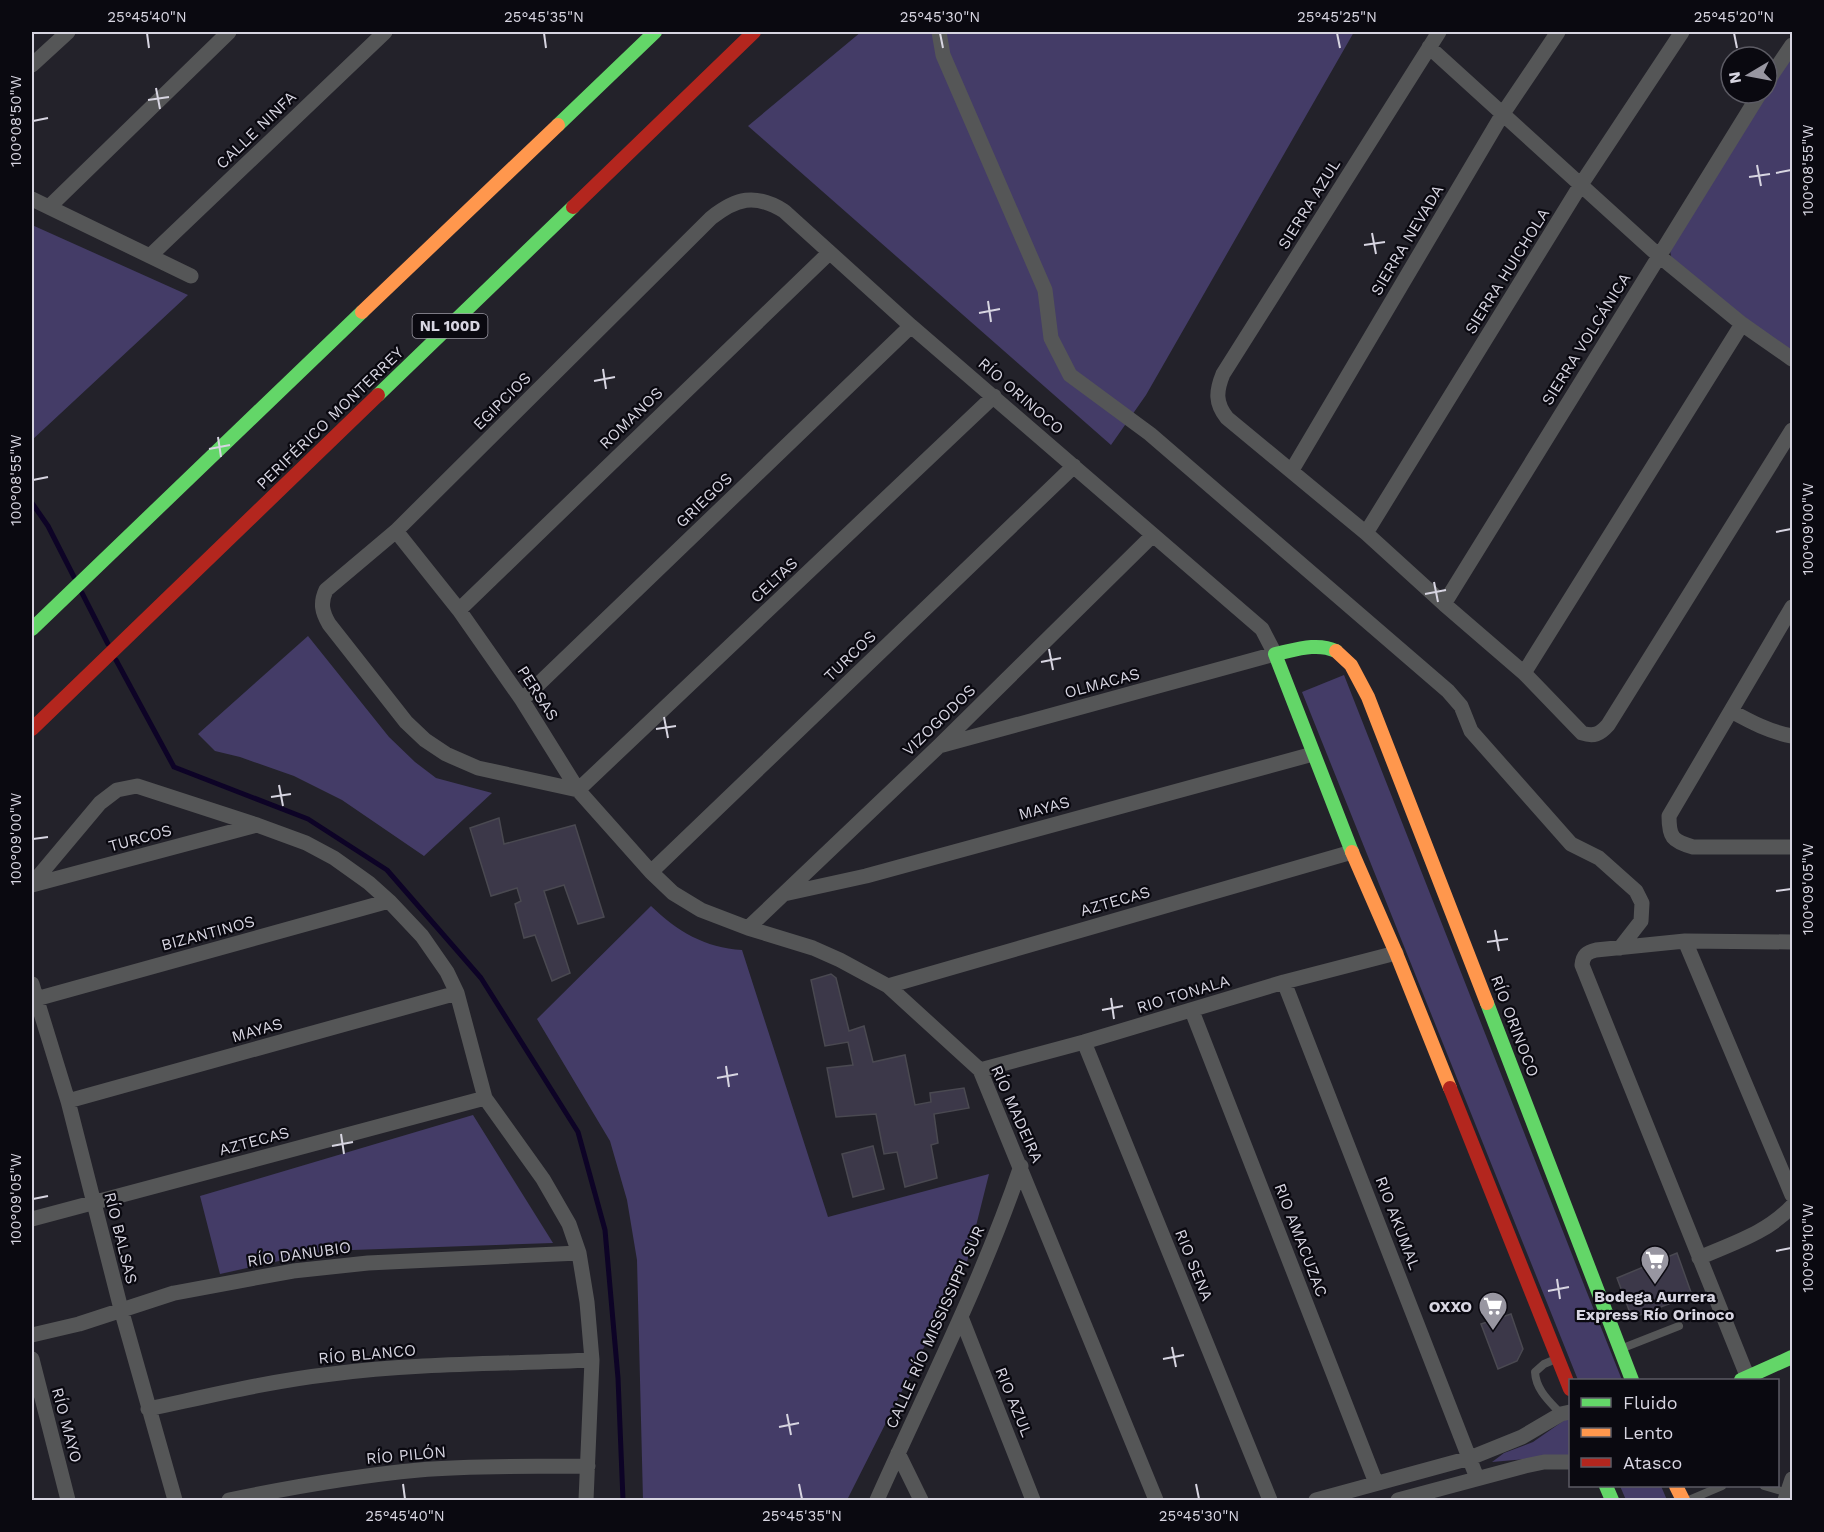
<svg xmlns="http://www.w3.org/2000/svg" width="1824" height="1532" font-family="'Work Sans',sans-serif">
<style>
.green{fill:#443c67}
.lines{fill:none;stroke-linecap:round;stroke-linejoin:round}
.stream{stroke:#0d0326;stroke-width:5}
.building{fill:#3c3849;stroke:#4a4951;stroke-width:1.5}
.lane{stroke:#555657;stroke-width:8}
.street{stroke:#555657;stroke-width:15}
.fast{stroke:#63d668;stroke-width:14}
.slow{stroke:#ff974d;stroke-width:14}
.jam{stroke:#b3261e;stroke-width:14}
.ticks{fill:none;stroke:#d7d5e1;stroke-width:2}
.labels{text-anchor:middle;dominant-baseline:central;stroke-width:4.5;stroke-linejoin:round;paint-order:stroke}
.shield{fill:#0a0910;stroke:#9a98a2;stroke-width:1.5}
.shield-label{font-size:15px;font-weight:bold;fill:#d7d5e1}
.street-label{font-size:16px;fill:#d7d5e1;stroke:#0a0910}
.poi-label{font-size:16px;font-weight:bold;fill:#d7d5e1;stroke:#0a0910}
.neatline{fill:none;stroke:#d7d5e1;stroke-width:2}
.ticks-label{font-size:15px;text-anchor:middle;fill:#d7d5e1}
</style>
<rect width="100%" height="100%" fill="#23222a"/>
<!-- green -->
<path class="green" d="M861,32H1354L1146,395L1111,445L748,126Z
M1792,55V355L1672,260L1670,251L1759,104Z
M32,225L188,295L32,440Z
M308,636L389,737L415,762L436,778L492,793L424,856L342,800L294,776L240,757L215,751L198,734Z
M1344,675L1586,1290L1622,1380H1578L1302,692Z
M651,906C677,931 705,948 742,950L828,1217L989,1174L967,1262L847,1500H643L637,1260L627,1200L610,1141L537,1019Z
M473,1115L553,1243L324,1251L220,1274L200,1196Z
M1569,1417L1570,1458H1536L1492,1462L1504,1453L1533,1442Z
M1620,1486H1661L1667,1500H1626Z"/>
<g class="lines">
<!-- stream -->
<path class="stream" d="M32,503L48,526L74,577
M82,593L108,644
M116,660L174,767L308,819L387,870L481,978L578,1132L605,1230L618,1378L623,1500"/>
</g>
<!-- building -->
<path class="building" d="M499,818L504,844L575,825L604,917L578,924L564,885L544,891L570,973L552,981L535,935L524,938L515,904L521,901L517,888L491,896L470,828Z
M831,974L836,978L849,1031L864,1026L873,1062L905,1055L915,1105L931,1102L930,1093L964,1088L969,1108L934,1114L938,1143L931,1145L937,1178L905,1187L897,1152L884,1154L876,1114L836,1117L827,1068L853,1065L848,1042L825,1046L811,980Z
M873,1146L884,1189L853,1197L842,1154Z
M1677,1253L1692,1295L1632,1318L1617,1278Z
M1511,1314L1523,1349L1517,1361L1498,1369L1481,1324Z"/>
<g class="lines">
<!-- lane -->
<path class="lane" d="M1623,1348L1679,1326
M1556,1359L1544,1364L1535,1372C1536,1390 1549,1401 1561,1414
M1764,1486L1788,1493
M1689,1500L1722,1486"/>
<!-- street -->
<path class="street" d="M939,32L943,55L1045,290L1051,338L1070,375L1150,434L1448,691L1461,706L1471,731L1571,844L1599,858L1636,891L1642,903L1641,921L1620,948
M1439,32L1223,374C1216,391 1215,403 1227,418L1366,533L1444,604L1524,673L1582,733C1594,737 1600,734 1608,725L1792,430
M1429,47L1658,255L1742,324L1792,359
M32,65L68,32
M1767,82L1792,45
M32,199L191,276
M49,207L229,32
M151,255L385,32
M1292,470L1502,115L1558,32
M396,531L459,610L522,700L578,790L651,872L673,893L701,910L748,928L813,948L840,960L888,986L980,1070L1156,1500
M1366,533L1580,186L1682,32
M1444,604L1760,93
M1792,607L1669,816C1669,837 1672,841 1693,847H1792
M459,610L829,253
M1524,673L1742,324
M522,700L911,326
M1731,711C1751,722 1770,732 1792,736
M578,790L478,768L446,754L425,740L406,722L329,624C322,612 320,603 326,590L396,531L711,218C736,198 755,193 784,211L911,326L1262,629L1275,654L939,746
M578,790L994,396
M651,872L1074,466
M32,884L100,803L117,790L137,786L257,825L306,843L334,858L369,883L389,901L422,936L447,972L457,993L485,1098L543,1179L569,1224L579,1253L587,1302L592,1360L586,1500
M32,885L257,825
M784,894L866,876L1313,754
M748,928L939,746L1152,536
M1685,941L1792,1195
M1284,982L1477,1478
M32,984L68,1101L121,1309L175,1500
M888,986L1352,852
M36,999L389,901
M1192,1011L1376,1483
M1084,1042L1270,1500
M980,1070L1084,1042L1284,982L1396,953
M68,1101L457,993
M32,1219L485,1098
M1699,1258C1733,1243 1767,1233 1792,1206
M961,1317L1033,1500
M32,1335L79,1324L174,1293L293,1271L368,1263L579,1253
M32,1359L68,1500
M1748,1378L1582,965C1583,955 1587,952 1596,950L1685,941L1792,942
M148,1409C209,1396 270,1381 332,1374C418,1363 505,1364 592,1360
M898,1453L921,1500
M229,1500C292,1487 354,1476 419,1470C475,1465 532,1467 588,1466
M877,1500C926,1390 982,1281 1021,1166
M1316,1500L1470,1458L1522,1437L1561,1414L1570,1412
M1398,1500L1525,1466L1544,1462H1570
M1785,1500L1792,1479"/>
<!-- fast -->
<path class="fast" d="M558,125L655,32
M378,395L573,207
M32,629L362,312
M1336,651C1317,642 1295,650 1275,654L1352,852
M1487,1003L1632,1380
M1741,1380L1792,1357
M1606,1486L1612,1500"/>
<!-- slow -->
<path class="slow" d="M362,312L558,125
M1336,651L1351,665L1368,697L1487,1003
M1352,852L1396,953L1450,1088
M1676,1486L1683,1500"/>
<!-- jam -->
<path class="jam" d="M573,207L754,32
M32,729L378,395
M1450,1088L1570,1389"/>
</g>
<!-- ticks -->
<path class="ticks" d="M147,33L149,48M544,33L546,48M940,33L943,48M1337,33L1340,48M1734,33L1737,48M156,88L160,109M148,100L169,97M33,121L48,118M1757,165L1761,186M1776,173L1791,170M1749,177L1770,174M1372,233L1376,254M1364,245L1385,242M988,301L991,322M979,313L1000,309M603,369L606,389M594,381L615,377M218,437L221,457M209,449L230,445M33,480L48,477M1776,532L1791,529M1434,582L1438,602M1425,594L1446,590M1049,649L1053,670M1041,662L1061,658M664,717L668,738M656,729L676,726M279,785L283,806M271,797L291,794M33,839L48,837M1776,891L1791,889M1495,930L1499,951M1487,942L1508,939M1111,998L1114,1019M1102,1010L1123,1006M726,1066L729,1087M717,1078L738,1074M341,1134L344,1154M332,1146L353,1142M33,1199L48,1196M1776,1251L1791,1248M1557,1279L1560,1299M1548,1291L1569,1287M1172,1347L1176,1367M1163,1359L1184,1355M787,1414L791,1435M779,1427L799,1423M403,1484L405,1499M799,1484L802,1499M1196,1484L1199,1499"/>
<!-- icons -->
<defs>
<g id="supermarket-pin" transform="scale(1.5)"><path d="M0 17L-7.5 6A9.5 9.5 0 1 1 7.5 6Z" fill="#9896a1" stroke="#0a0910"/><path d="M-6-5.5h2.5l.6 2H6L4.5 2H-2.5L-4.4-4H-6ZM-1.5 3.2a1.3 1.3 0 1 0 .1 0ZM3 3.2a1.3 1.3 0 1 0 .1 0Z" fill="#fff"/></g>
</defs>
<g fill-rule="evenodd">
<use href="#supermarket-pin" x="1655" y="1260"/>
<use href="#supermarket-pin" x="1493" y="1306"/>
</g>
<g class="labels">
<!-- shield labels -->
<rect class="shield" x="412.5" y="314" width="75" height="24" rx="4.5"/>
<g class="shield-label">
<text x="450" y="326">NL 100D</text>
</g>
<!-- street labels -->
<g class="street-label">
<text transform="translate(256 130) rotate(-44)">CALLE NINFA</text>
<text transform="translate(1309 204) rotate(-58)">SIERRA AZUL</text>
<text transform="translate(1407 240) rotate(-59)">SIERRA NEVADA</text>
<text transform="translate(1507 271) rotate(-58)">SIERRA HUICHOLA</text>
<text transform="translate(1586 339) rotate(-58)">SIERRA VOLCÁNICA</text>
<text transform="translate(1021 396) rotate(41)">RÍO ORINOCO</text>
<text transform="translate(502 401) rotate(-45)">EGIPCIOS</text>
<text transform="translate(330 418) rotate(-44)">PERIFÉRICO MONTERREY</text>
<text transform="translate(631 418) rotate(-44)">ROMANOS</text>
<text transform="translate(704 500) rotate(-44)">GRIEGOS</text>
<text transform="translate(774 580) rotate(-43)">CELTAS</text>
<text transform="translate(850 656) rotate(-44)">TURCOS</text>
<text transform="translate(1102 683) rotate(-15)">OLMACAS</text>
<text transform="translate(538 693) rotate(57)">PERSAS</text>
<text transform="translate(939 720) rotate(-44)">VIZOGODOS</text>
<text transform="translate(1044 808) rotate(-15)">MAYAS</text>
<text transform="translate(140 838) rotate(-15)">TURCOS</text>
<text transform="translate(1115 901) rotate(-16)">AZTECAS</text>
<text transform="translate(208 933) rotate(-15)">BIZANTINOS</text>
<text transform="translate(1183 994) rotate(-17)">RIO TONALA</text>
<text transform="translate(1515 1026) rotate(69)">RÍO ORINOCO</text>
<text transform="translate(257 1030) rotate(-16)">MAYAS</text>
<text transform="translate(1017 1114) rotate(66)">RÍO MADEIRA</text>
<text transform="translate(254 1141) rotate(-15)">AZTECAS</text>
<text transform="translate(1398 1223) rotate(69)">RIO AKUMAL</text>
<text transform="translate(121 1238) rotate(76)">RÍO BALSAS</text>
<text transform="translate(1301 1240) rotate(69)">RIO AMACUZAC</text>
<text transform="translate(299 1254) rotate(-8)">RÍO DANUBIO</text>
<text transform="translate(1194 1265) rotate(68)">RIO SENA</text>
<text transform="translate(935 1327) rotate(-66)">CALLE RÍO MISSISSIPPI SUR</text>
<text transform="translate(367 1354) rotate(-5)">RÍO BLANCO</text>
<text transform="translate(1014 1402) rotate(68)">RIO AZUL</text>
<text transform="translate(67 1425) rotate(75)">RÍO MAYO</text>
<text transform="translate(406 1455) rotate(-5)">RÍO PILÓN</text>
</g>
<!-- poi labels -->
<g class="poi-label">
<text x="1655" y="1296">Bodega Aurrera<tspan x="1655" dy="18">Express Río Orinoco</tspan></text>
<text x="1472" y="1306" text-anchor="end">OXXO</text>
</g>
</g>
<!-- border -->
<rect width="1824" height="1532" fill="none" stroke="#0a0910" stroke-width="66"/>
<!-- legend -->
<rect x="1569" y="1379" width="210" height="108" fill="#0a0910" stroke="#5c5b64" stroke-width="1.5"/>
<rect x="1581" y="1398" width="30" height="9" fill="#63d668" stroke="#5c5b64" stroke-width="1.5"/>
<text x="1623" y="1409" font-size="18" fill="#d7d5e1">Fluido</text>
<rect x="1581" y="1428" width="30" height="9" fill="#ff974d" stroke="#5c5b64" stroke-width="1.5"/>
<text x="1623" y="1439" font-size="18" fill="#d7d5e1">Lento</text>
<rect x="1581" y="1458" width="30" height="9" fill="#b3261e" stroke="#5c5b64" stroke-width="1.5"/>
<text x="1623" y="1469" font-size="18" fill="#d7d5e1">Atasco</text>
<!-- north arrow -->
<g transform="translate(1749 75) rotate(260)"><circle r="28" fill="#0a0910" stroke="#5c5b64" stroke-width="1.5"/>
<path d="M0-4.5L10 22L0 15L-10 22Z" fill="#9896a1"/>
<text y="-9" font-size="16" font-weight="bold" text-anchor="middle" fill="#d7d5e1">N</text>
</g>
<rect x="33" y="33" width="1758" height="1466" class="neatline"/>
<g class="ticks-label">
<text x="147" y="22">25°45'40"N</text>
<text x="544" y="22">25°45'35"N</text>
<text x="940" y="22">25°45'30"N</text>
<text x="1337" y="22">25°45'25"N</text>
<text x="1734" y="22">25°45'20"N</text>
<text transform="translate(16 121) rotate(-90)" y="5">100°08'50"W</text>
<text transform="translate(1808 170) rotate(-90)" y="5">100°08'55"W</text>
<text transform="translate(16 480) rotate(-90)" y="5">100°08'55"W</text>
<text transform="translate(1808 529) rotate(-90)" y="5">100°09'00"W</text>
<text transform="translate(16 839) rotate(-90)" y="5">100°09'00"W</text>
<text transform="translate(1808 889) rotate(-90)" y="5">100°09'05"W</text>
<text transform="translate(16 1199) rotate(-90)" y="5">100°09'05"W</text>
<text transform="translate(1808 1248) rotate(-90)" y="5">100°09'10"W</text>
<text x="405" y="1521">25°45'40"N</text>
<text x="802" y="1521">25°45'35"N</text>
<text x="1199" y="1521">25°45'30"N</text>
</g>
</svg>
